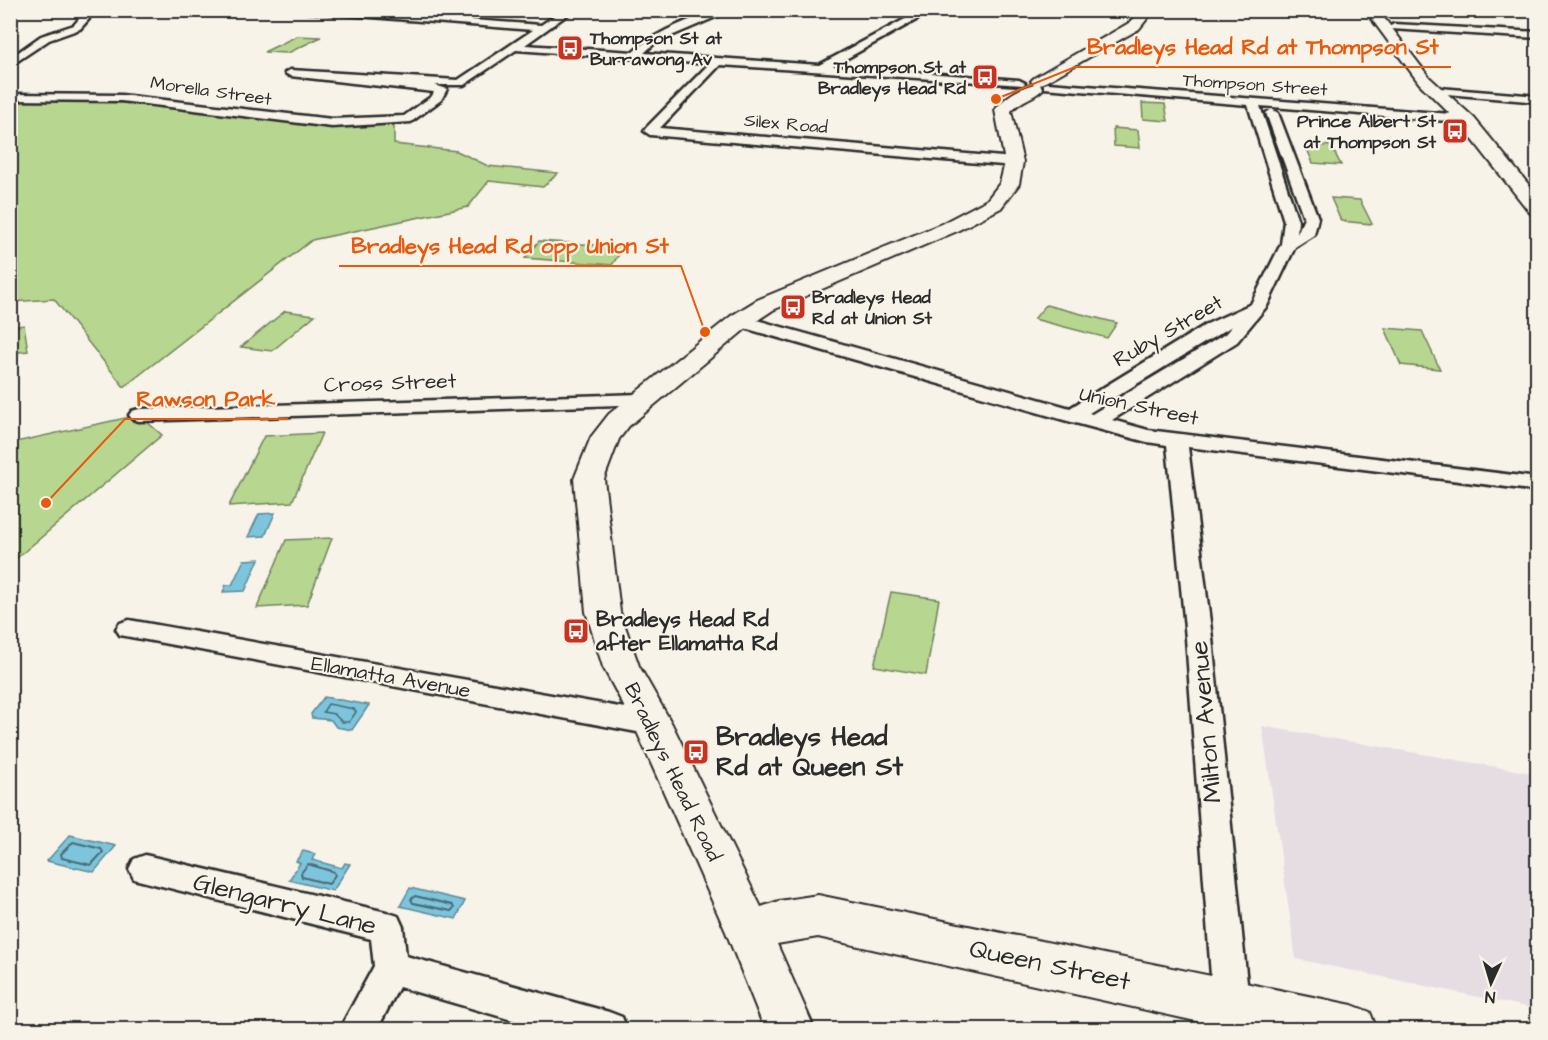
<svg xmlns="http://www.w3.org/2000/svg" width="1548" height="1040" font-family="'Architects Daughter',sans-serif">
<style>
.built{fill:#e6dde3}
.green{fill:#b7d68f;stroke:#71805d;stroke-width:1.5}
.water{fill:#7cc5dd;stroke:#5c8796;stroke-width:1.5}
.lines{fill:none;stroke-linecap:round;stroke-linejoin:round}
.shore-far1{stroke:#4b6972;stroke-width:1.5}
.shore{stroke:#4b6972;stroke-width:2}
.street-casing{stroke:#2b2b2b;stroke-width:5}
.secondary-casing{stroke:#2b2b2b;stroke-width:4}
.street{fill:#f7f3e8;fill-rule:evenodd}
.secondary{fill:#f7f3e8;fill-rule:evenodd}
.labels{text-anchor:middle;dominant-baseline:central;stroke-width:4.5;stroke-linejoin:round;paint-order:stroke}
.far-poi-label{font-size:18px;font-weight:bold;fill:#2b2b2b;stroke:#f7f3e8;text-anchor:start}
.far-street-label{font-size:18px;fill:#2b2b2b;stroke:#f7f3e8}
.street-label{font-size:21px;fill:#2b2b2b;stroke:#f7f3e8}
.poi-label{font-size:21px;font-weight:bold;fill:#2b2b2b;stroke:#f7f3e8;text-anchor:start}
.near-street-label{font-size:26px;fill:#2b2b2b;stroke:#f7f3e8}
.near-poi-label{font-size:26px;font-weight:bold;fill:#2b2b2b;stroke:#f7f3e8;text-anchor:start}
.leader{fill:none;stroke:#e8590c;stroke-width:2}
.callout-dot{fill:#e8590c;stroke:#f7f3e8;stroke-width:2}
.callout-label{font-size:22px;text-anchor:middle;font-weight:bold;fill:#e8590c;stroke:#f7f3e8;stroke-width:4.5;stroke-linejoin:round;paint-order:stroke}
</style>
<rect width="100%" height="100%" fill="#f7f3e8"/>
<filter id="ink" filterUnits="userSpaceOnUse"><feTurbulence type="fractalNoise" baseFrequency=".0167" numOctaves="2"/><feDisplacementMap in="SourceGraphic" scale="12" xChannelSelector="R" yChannelSelector="G"/><feConvolveMatrix kernelMatrix="1 2 1 2 8 2 1 2 1" color-interpolation-filters="sRGB"/></filter>
<g filter="url(#ink)">
<!-- built -->
<path class="built" d="M1262,726L1537,774V1009L1296,959Z"/>
<!-- green -->
<path class="green" d="M297,36L321,37L288,53L264,52Z
M11,99L109,102L394,124V144L457,151L488,166L558,173L543,187L489,181L468,207L312,240L124,387L54,299L11,302Z
M1142,103L1165,104L1168,121L1143,119Z
M1113,128L1138,130L1140,148L1114,146Z
M1305,144L1331,146L1341,165L1313,163Z
M1331,198L1360,200L1372,224L1341,221Z
M539,241L624,247L612,265L525,258Z
M1046,305L1117,323L1107,338L1034,319Z
M285,311L315,315L272,351L241,347Z
M24,325L28,351L11,353V327Z
M1385,328L1422,331L1440,369L1401,365Z
M139,415L162,435L11,563V443Z
M322,433L292,502L229,506L264,436Z
M332,538L307,605L257,608L286,540Z
M891,592L939,599L926,675L874,666Z"/>
<!-- water -->
<path class="water" d="M275,513L265,536L248,537L259,514Z
M259,559L245,591L223,592L226,585H232L244,560Z
M324,697L369,705L352,730L336,727L331,720L312,718L311,714Z
M70,835L116,846L94,872L47,861Z
M303,851L315,854L312,860L342,868L345,863L350,864L333,891L289,880L300,863L296,861Z
M410,888L465,901L456,919L400,906Z"/>
<g class="lines">
<!-- shore-far1 -->
<path class="shore-far1" d="M328,704L354,709L356,712L349,722H342L334,714L323,712Z"/>
<!-- shore -->
<path class="shore" d="M73,842L101,849L103,852L91,865L62,858L61,854Z
M308,864L334,872L335,875L329,884L302,877L301,873Z
M415,896L452,905L454,908L451,911L413,903L411,899Z"/>
<!-- street casing -->
<g class="street-casing">
<path id="street" d="M76,10H85L89,19L80,29L49,40L10,66V58L41,36L74,25L79,19Z
M284,10H335L541,25L563,10H574L525,45L633,52C654,33 704,10 732,10L655,43L644,53L819,65L922,10H934L833,66L1019,80L1025,83L1023,85L720,65L660,128L1014,158L1021,162L1014,166L650,135L644,131L646,128L709,64L516,50L464,85H435L447,89L441,100L411,122L332,127L121,101L10,100V94L121,95L332,119L404,116L432,96L434,92L290,76L285,73L290,70L458,80L533,30Z
M1394,24L1538,32V38L1391,29L1389,27Z
M1048,83L1464,115V121L1460,122L1260,106L1298,221L1297,234L1304,218L1266,113L1272,109L1278,113L1318,218L1314,235L1295,247L1267,306L1237,342L1112,420L1148,430L1538,478V491L1188,447L1212,638L1249,1003L1243,1015L1231,1020L1219,1015L1213,1003L1186,638L1167,445L1147,442L1064,420L734,325L731,321L734,317H746L1070,408L1207,324L1251,304L1281,244L1284,221L1248,105L1044,88V84ZM1232,326L1225,334L1092,414L1089,413Z
M1439,88L1538,96V102L1435,93V89Z
M642,394L649,396L652,400L649,404L139,421L132,419L129,415L132,411L139,409Z
M129,620L653,713L663,716L667,724L663,732L653,735L120,635L116,629L120,623Z
M145,855L386,912L398,916L403,927L406,956L609,1012L622,1017L627,1030H546L399,987L377,1030H339L374,966L371,939L134,879L129,869L134,859Z"/>
</g>
<!-- secondary casing -->
<g class="secondary-casing">
<path id="secondary" d="M1141,10H1154L1139,29L1040,85L1043,89C1034,98 1021,100 1011,111L1023,162L1019,184L1001,208L955,232L773,310L749,326L629,426L619,439L604,479L620,612L639,666L672,724L761,907L779,901L818,895L1352,1005L1370,1012L1377,1030H1236L818,937L777,944L815,1030H765L726,932L634,725L603,667L586,612L574,479L591,437L609,414L731,316L757,300L941,224L987,200L1000,183L1005,162L995,110C1005,96 1018,89 1034,84L1031,81L1034,78L1129,23Z
M1365,10H1378L1429,77L1474,118L1538,196V216L1531,214L1462,126L1419,83Z"/>
</g>
<!-- street -->
<use href="#street" class="street"/>
<!-- secondary -->
<use href="#secondary" class="secondary"/>
</g>
</g>
<!-- icons -->
<defs>
<g id="bus-square" transform="scale(1.35)"><rect x="-9" y="-9" width="18" height="18" rx="4" fill="#c8321e" stroke="#f7f3e8"/><path d="M-5-6H5V4H4V6H2V4H-2V6H-4V4H-5ZM-3.5-4V0h7V-4ZM-3.5 1.2v1.5H-2V1.2ZM2 1.2v1.5H3.5V1.2Z" fill="#fff"/></g>
</defs>
<g fill-rule="evenodd">
<use href="#bus-square" x="570" y="48"/>
<use href="#bus-square" x="985" y="77"/>
<use href="#bus-square" x="1455" y="131"/>
<use href="#bus-square" x="793" y="307"/>
<use href="#bus-square" x="576" y="631"/>
<use href="#bus-square" x="696" y="752"/>
</g>
<g class="labels">
<!-- far-poi labels -->
<g class="far-poi-label">
<text x="590" y="38">Thompson St at<tspan x="590" dy="21">Burrawong Av</tspan></text>
<text x="966" y="67" text-anchor="end">Thompson St at<tspan x="966" dy="21">Bradleys Head Rd</tspan></text>
<text x="1436" y="121" text-anchor="end">Prince Albert St<tspan x="1436" dy="21">at Thompson St</tspan></text>
<text x="812" y="297">Bradleys Head<tspan x="812" dy="21">Rd at Union St</tspan></text>
</g>
<!-- far-street labels -->
<g class="far-street-label">
<text transform="translate(1255 85) rotate(4)">Thompson Street</text>
<text transform="translate(211 91) rotate(8)">Morella Street</text>
<text transform="translate(786 124) rotate(5)">Silex Road</text>
</g>
<!-- street labels -->
<g class="street-label">
<text transform="translate(1168 331) rotate(-30)">Ruby Street</text>
<text transform="translate(390 383) rotate(-2)">Cross Street</text>
<text transform="translate(1139 406) rotate(12)">Union Street</text>
<text transform="translate(391 677) rotate(10)">Ellamatta Avenue</text>
<text transform="translate(673 772) rotate(64)">Bradleys Head Road</text>
</g>
<!-- poi labels -->
<g class="poi-label">
<text x="596" y="619">Bradleys Head Rd<tspan x="596" dy="24">after Ellamatta Rd</tspan></text>
</g>
<!-- near-street labels -->
<g class="near-street-label">
<text transform="translate(1206 722) rotate(-95)">Milton Avenue</text>
<text transform="translate(285 904) rotate(14)">Glengarry Lane</text>
<text transform="translate(1050 965) rotate(12)">Queen Street</text>
</g>
<!-- near-poi labels -->
<g class="near-poi-label">
<text x="716" y="737">Bradleys Head<tspan x="716" dy="30">Rd at Queen St</tspan></text>
</g>
</g>
<!-- callouts -->
<path class="leader" d="M996 99L1075 67H1451M705 332L681 266H339M46 503L125 419H288"/>
<g class="callout-dot">
<circle cx="996" cy="99" r="6"/>
<circle cx="705" cy="332" r="6"/>
<circle cx="46" cy="503" r="6"/>
</g>
<g class="callout-label">
<text x="1263" y="54">Bradleys Head Rd at Thompson St</text>
<text x="510" y="253">Bradleys Head Rd opp Union St</text>
<text x="206" y="406">Rawson Park</text>
</g>
<!-- margin -->
<rect width="1548" height="1040" fill="none" stroke="#f7f3e8" stroke-width="36"/>
<rect x="18" y="18" width="1512" height="1004" fill="none" stroke="#2b2b2b" stroke-width="2" filter="url(#ink)"/>
<!-- north arrow -->
<g transform="translate(1491 983) rotate(184)" stroke="#f7f3e8" stroke-width="4.5" paint-order="stroke">
<path d="M0-4.5L10 22L0 15L-10 22Z" fill="#2b2b2b"/>
<text y="-9" font-size="16" font-weight="bold" text-anchor="middle" fill="#2b2b2b">N</text>
</g>
</svg>
